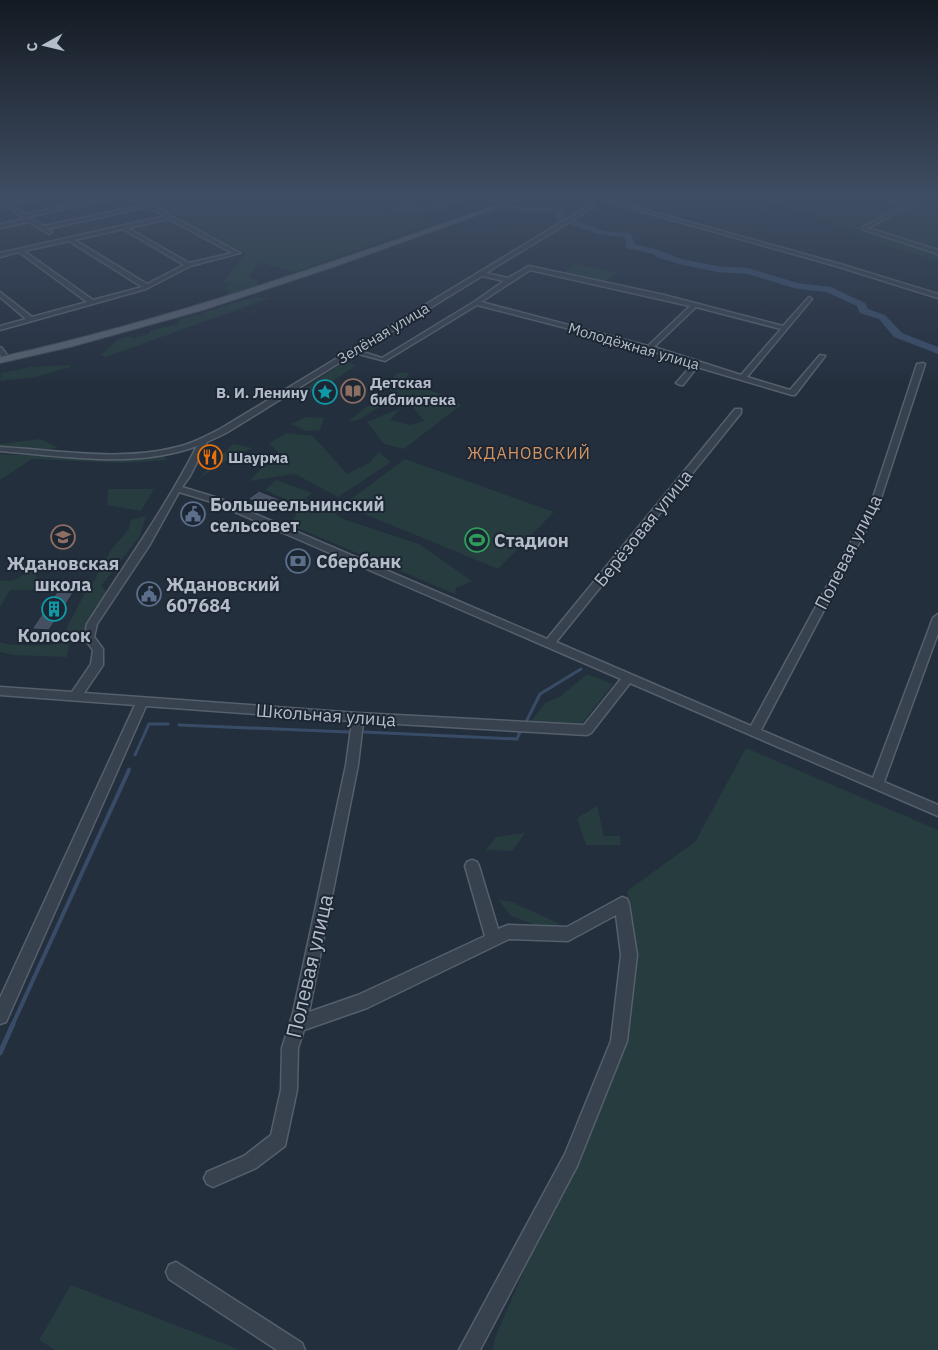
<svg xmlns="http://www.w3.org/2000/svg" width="938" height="1350" font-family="'IBM Plex Sans',sans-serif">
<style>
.green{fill:#263c3f}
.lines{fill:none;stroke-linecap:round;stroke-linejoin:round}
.stream-far2{stroke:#394c67;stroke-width:3}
.stream-far1{stroke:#394c67;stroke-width:4}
.stream{stroke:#394c67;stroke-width:5}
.river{fill:#394c67;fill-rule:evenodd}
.building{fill:#455162;stroke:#1f2835}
.minor-casing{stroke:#565f6c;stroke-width:3}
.major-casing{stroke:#414a57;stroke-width:2}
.minor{fill:#38414e;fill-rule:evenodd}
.major{fill:#56606e;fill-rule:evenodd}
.labels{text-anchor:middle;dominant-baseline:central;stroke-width:4;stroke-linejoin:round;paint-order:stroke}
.far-street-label{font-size:15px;fill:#b4bcc9;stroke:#1d2633}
.far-poi-label{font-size:15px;font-weight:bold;fill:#b4bcc9;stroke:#1d2633;text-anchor:start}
.far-quarter-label{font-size:16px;letter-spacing:1px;fill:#d59563;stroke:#1d2633}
.poi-label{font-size:18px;font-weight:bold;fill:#b4bcc9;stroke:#1d2633;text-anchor:start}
.street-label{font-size:18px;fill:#b4bcc9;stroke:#1d2633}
.near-street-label{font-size:21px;fill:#b4bcc9;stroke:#1d2633}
</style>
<rect width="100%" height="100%" fill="#242f3e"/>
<!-- green -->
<path class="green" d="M137,197H313C319,200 324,198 330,197C341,197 354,198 365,200L364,205L422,216L435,223L294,272L261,263L255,266L250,278L258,281L257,287L230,294L225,288L231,283L223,282L244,256L248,255Z
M749,197H938V262L863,237L812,214Z
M576,264L617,273L605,281L564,272Z
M256,297L270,298L106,357L101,355L117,340L128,336L134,338L148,334L151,330L178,324L180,319C206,313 231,302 256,297Z
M344,362L357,365L318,391L294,395Z
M69,365L71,367L35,377L0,381L1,373L30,367Z
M397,373H410L398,387C420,386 443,392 461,405L404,449L384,444L367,422L401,408L390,420L410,425L424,421L413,407L415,393L374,410L361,419L348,422L363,409L393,391L384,388Z
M306,417L324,418L320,430L305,431L291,424Z
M287,433L313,436L347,474L369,463L379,452L391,462L338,497L295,474L249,481L264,466L282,463L277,451L269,443Z
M40,439L59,448L37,450L0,448V444Z
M233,444L253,448L225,461L198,479Z
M0,454L112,459L165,457L167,460L122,463L32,459L0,480Z
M405,459L554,512L498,569L343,505Z
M276,480L312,493L303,500H316L343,519L419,544L472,581L456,588L455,594L290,525L301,506L265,490Z
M108,489H154L141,511L107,505Z
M146,516L140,536L101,586L105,590C107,609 83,629 72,644L66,643L69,645L67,657L13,655L0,652V642C12,647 50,646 64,643L61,639L87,589L10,590L0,607V580C13,583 22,578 30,568L37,569L36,578L40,580L93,583L111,550L129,529L131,520Z
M587,674L613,684L582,723L531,721L545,703L561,696Z
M746,748L938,830V1350H493L495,1338L618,1051L631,939L627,891L695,842Z
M597,806L604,836H620L621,845H586L577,818Z
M525,833L512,851L486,850L496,837Z
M499,900L512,902L560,924L544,928L511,916Z
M71,1285L240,1350H55L39,1340Z"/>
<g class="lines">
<!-- stream-far2 -->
<path class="stream-far2" d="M527,720L540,694L581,669
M179,725L348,732
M364,732L517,739L520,732
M135,755L149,724H168
M128,771L129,769"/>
<!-- stream-far1 -->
<path class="stream-far1" d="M12,1026L129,770"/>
<!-- stream -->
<path class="stream" d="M0,1053L13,1024"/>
<!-- river -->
<path class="river" d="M428,197V201L414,202L415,206L406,208L448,203L458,197H467C453,209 413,216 394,213L392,209L407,203L406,198Z
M478,197H490L504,201L506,205C525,210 543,203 561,208L564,214L563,216L605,231L630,233L636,245L659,250L681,259L717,266L748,268L798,283L831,287L865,303L868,309L885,315L902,333L938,347V354L894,337L879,319L860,313L857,306L826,292L797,289L748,274L717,272L679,264L659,258L653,254L626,248L625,246L627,243L624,237L601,235L557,220L554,216L555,212H520L500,209L498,204Z"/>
</g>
<!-- building -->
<path class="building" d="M259,491L279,499L269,507L248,499Z
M57,592L73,593L49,630L32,629Z"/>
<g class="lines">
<!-- minor casing -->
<g class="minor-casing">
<path id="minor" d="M38,197H48L11,206L25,214L109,197H118L28,217L44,226L143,205L130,197H136L240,253L190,266L146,289L0,330V326L26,319L0,297V292L32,317L87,302L19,252L0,257V253L165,216L146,207L47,229L52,232L49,234L29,222L0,228V224L25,219L0,203V200L7,203ZM169,219L232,253L189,263L128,228ZM123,229L184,265L147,284L75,240ZM69,241L142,287L93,300L24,251Z
M585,197H589L594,204L589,210L486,273L508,278L529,266L664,295L783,326L809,297L812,299L811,300L747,377L790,390L820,355L825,356L795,395H792L697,367L683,385H680L676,383L692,365L647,349L477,305L385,361L355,353L226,433L207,442L190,476L182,487L218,498L547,639L735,409H741V413L556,642L751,726L870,507L917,364L923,363L925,364L878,507L761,730L873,778L933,618L938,614V633L884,782L938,805V816L630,683L591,733L587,735L363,722L358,765L309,1012L358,995L485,936L465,866L467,862L472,860L477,862L479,866L498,929L508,925L567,927L622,897L627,899L629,904L637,955L627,1041L577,1166L480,1350H459L565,1154L611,1041L621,955L616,915L568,941L509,939L367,1008L304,1030L298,1048L297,1090L285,1146L256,1168L213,1187L207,1184L204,1178L207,1172L244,1156L271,1135L281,1090L282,1048L293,1013L346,765L352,721L146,706L6,1022L0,1024V998L135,705L0,695V687L72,692L91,664L93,650L84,638L87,624C124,565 165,509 197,446C136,469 63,456 0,451V447C57,450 121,462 177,447C192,444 206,436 220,429L585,208L589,204ZM530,270L690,306L648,346L481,302ZM482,276L504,281L474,302L382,358L360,351ZM696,307L781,329L741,375L654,347ZM179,492L212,502L621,679L584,725L358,713L84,693L103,665V649L94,637L97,624L149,546Z
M591,197H599L840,264L938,294V298L836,266Z
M881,197C891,197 899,201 909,202C915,202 921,197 928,197L868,228L938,250V254L862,229V227L908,204Z
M0,347L2,348L9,358L8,359L3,358L0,354Z
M176,1262L302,1343L305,1350H277L169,1279L166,1272L169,1265Z"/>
</g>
<!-- major casing -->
<g class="major-casing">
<path id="major" d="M519,197H528L333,267L203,310L70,347L0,363V357C177,318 348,257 519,197Z"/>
</g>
<!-- minor -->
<use href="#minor" class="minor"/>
<!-- major -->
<use href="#major" class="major"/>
</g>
<!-- sky -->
<linearGradient id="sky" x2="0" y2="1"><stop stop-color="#141a22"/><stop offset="0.51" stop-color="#3f4d63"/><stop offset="1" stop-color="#3f4d63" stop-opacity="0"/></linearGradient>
<rect width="938" height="386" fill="url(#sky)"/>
<!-- icons -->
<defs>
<g id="library-ring" transform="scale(1.25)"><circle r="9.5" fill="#1d2633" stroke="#8d6e63" stroke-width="1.5"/><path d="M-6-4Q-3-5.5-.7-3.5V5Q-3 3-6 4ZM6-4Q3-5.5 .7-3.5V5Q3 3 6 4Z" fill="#8d6e63"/></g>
<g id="sight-ring" transform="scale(1.25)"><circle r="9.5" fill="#1d2633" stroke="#0f9aa8" stroke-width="1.5"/><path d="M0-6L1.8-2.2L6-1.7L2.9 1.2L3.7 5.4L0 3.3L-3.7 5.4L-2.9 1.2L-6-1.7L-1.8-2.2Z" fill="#0f9aa8"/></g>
<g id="restaurant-ring" transform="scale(1.25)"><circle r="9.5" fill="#1d2633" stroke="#e8710a" stroke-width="1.5"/><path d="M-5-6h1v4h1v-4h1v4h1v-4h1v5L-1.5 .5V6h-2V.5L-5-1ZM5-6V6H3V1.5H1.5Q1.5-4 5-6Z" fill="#e8710a"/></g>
<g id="civic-ring" transform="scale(1.25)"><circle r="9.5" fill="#1d2633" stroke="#5c6f8a" stroke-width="1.5"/><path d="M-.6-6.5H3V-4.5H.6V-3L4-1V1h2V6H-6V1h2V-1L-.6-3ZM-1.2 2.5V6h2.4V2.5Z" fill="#5c6f8a"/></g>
<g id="school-ring" transform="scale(1.25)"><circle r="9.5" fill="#1d2633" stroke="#8d6e63" stroke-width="1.5"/><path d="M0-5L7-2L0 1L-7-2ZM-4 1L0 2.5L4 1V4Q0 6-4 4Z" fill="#8d6e63"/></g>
<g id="stadium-ring" transform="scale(1.25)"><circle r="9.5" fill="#1d2633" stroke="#2e9e5b" stroke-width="1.5"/><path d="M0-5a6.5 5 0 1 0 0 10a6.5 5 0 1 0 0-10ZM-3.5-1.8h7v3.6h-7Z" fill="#2e9e5b"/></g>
<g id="bank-ring" transform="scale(1.25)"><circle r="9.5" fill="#1d2633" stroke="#5c6f8a" stroke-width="1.5"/><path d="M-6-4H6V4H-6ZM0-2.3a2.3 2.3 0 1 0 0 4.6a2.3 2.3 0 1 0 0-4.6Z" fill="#5c6f8a"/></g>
<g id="building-ring" transform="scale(1.25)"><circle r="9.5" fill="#1d2633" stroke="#0f9aa8" stroke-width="1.5"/><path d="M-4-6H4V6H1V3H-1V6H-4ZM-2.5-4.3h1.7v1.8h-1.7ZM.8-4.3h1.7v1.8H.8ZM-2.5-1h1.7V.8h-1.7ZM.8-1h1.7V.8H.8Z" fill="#0f9aa8"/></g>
</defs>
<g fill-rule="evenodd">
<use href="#library-ring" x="353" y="391"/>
<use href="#sight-ring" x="325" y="392"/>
<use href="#restaurant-ring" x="210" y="457"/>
<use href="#civic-ring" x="193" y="514"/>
<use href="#school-ring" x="63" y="537"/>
<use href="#stadium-ring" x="477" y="540"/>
<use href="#bank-ring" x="298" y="561"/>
<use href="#civic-ring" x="149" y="594"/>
<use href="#building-ring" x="54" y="609"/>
</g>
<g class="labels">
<!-- far-street labels -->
<g class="far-street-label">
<text transform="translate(383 333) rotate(-31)">Зелёная улица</text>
<text transform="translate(634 346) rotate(16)">Молодёжная улица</text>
</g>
<!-- far-poi labels -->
<g class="far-poi-label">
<text x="370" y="382">Детская<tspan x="370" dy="17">библиотека</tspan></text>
<text x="308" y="392" text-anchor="end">В. И. Ленину</text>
<text x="228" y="457">Шаурма</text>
</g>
<!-- far-quarter labels -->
<g class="far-quarter-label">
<text x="529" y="453">ЖДАНОВСКИЙ</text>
</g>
<!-- poi labels -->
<g class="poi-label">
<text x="210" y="504">Большеельнинский<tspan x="210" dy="21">сельсовет</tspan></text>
<text x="494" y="540">Стадион</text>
<text x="316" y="561">Сбербанк</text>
<text x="63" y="563" text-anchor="middle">Ждановская<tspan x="63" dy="21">школа</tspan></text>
<text x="166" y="584">Ждановский<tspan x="166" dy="21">607684</tspan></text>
<text x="54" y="635" text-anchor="middle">Колосок</text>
</g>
<!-- street labels -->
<g class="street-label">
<text transform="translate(643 528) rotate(-51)">Берёзовая улица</text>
<text transform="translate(848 552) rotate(-63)">Полевая улица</text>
<text transform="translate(326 715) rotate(4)">Школьная улица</text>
</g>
<!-- near-street labels -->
<g class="near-street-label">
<text transform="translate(309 966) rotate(-77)">Полевая улица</text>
</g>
</g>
<!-- north arrow -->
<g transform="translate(45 45) rotate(262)" stroke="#1d2633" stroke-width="4" paint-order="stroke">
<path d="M0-4L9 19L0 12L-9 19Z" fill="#b4bcc9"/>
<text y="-8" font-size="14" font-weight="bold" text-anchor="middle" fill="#b4bcc9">С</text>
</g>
</svg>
